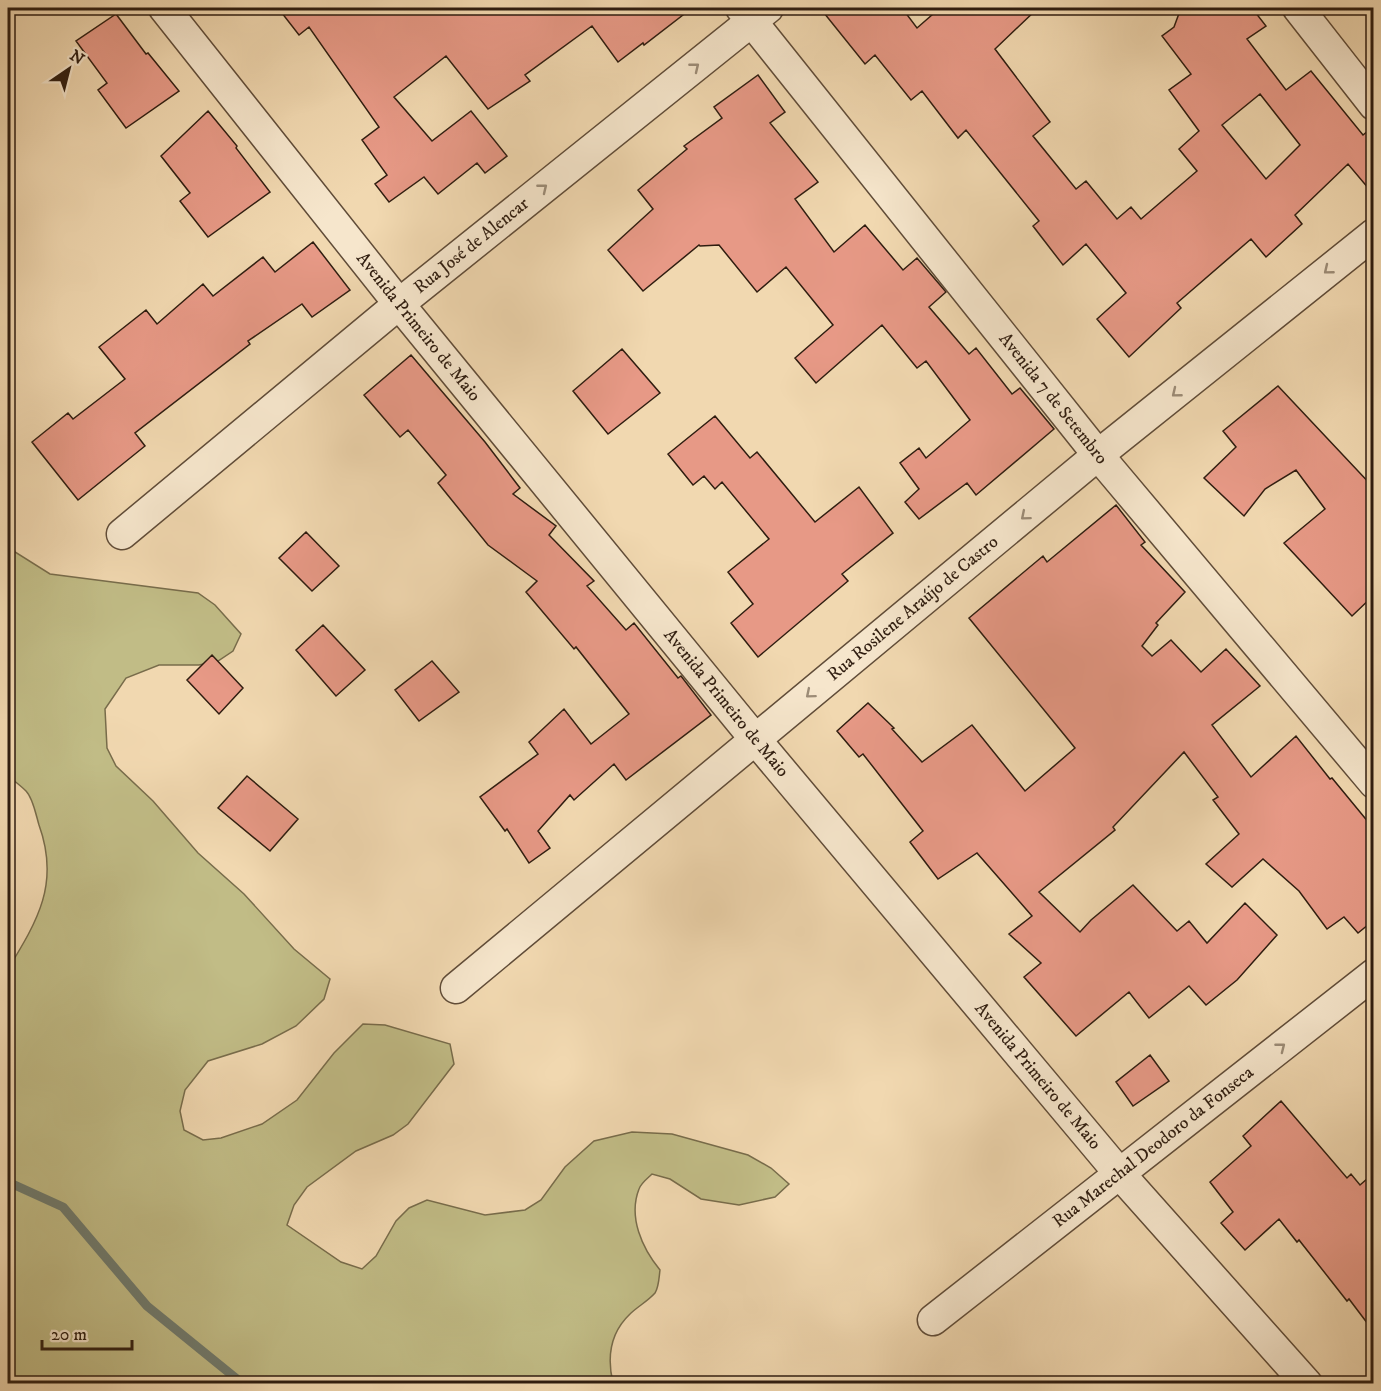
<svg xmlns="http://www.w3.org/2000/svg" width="1381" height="1391" font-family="'IM FELL DW Pica',serif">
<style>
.green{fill:#c1bc86;stroke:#786c4b;stroke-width:1.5}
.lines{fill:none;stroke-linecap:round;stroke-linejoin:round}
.stream{stroke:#707b6e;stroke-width:9}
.building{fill:#e79986;stroke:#2f1d10;stroke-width:1.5;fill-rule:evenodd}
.minor-casing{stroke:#604c38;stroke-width:33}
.minor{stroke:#f6e6cc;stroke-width:30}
.oneway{stroke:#9c8c77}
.labels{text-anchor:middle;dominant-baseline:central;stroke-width:5;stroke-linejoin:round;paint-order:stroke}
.street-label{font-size:18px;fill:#2f1d10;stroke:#f6e6cc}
</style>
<rect width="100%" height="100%" fill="#f1d8b0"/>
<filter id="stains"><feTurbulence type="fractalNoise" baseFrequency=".00333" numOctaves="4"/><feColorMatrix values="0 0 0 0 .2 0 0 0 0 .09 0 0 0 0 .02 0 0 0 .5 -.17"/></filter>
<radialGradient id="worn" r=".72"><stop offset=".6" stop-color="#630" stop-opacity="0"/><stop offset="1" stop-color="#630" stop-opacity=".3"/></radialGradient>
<!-- green -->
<path class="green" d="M8,535L15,552L50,574L198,593L215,605L241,634L233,651L218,661L199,665H159L126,678L105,709L107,748L116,766L153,801L198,853L244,894L294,949L330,979L324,999L296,1026L262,1044L208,1061L185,1090L180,1111L184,1130L203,1140L221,1138L262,1124L297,1100L334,1053L363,1024L385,1025L450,1044L454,1064L408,1124L393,1135L356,1151L307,1187L294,1205L287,1225L341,1262L362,1269L376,1256L396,1221L409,1208L427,1200L485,1215L525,1210L541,1200L565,1167L594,1141L632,1132L672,1134L748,1155L771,1168L789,1184L775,1197L739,1205L701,1199L670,1179L652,1174C648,1178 641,1183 639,1189C628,1217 642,1248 660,1270C659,1277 659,1287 655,1293C648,1301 637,1307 630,1314C610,1333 607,1358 613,1383H8V969C38,920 60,883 39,825C36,815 33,798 26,791C20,785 13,780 8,776Z"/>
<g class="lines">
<!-- stream -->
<path class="stream" d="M8,1182L63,1207L147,1306L243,1384"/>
</g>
<!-- building -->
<path class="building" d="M278,8H692L644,45L643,43L618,62L592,26L525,75L530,81L488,109L446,56L394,97L432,141L471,111L507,156L485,173L477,163L438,194L424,177L389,202L375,184L387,175L362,140L379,127L309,27L299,35Z
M820,8H902L917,28L940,8H1038L995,49L1050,122L1033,136L1076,189L1086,181L1117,219L1131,207L1141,219L1197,171L1179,149L1199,131L1169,90L1191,74L1162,36L1174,27L1181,8H1252L1266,26L1247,39L1286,90L1311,71L1363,135L1374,126V195L1348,164L1295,215L1302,224L1266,257L1251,239L1177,303L1181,308L1129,357L1097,319L1126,293L1086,244L1063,265L1033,226L1039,221L966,130L958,138L922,91L911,100L875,55L865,64ZM1260,94L1300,145L1266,179L1222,125Z
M116,14L146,54L148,53L179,91L126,128L98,90L107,83L76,41Z
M758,75L785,112L770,123L818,182L795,199L834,252L865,225L903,270L917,258L946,292L929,307L969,354L976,348L1012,394L1020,388L1054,429L976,495L967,483L919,519L905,502L919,489L900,463L919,448L926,458L970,420L926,361L917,368L882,325L816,383L795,358L833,325L786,267L757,292L719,245L700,246L699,245L643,291L608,250L653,209L638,190L687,149L684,146L722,118L714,107Z
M208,111L237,146L236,148L270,192L208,237L180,201L190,193L161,156Z
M313,242L350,290L312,317L302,304L248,341L250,344L135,433L145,446L78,500L32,442L68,413L73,419L125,379L99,347L146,310L157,324L203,284L213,296L263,257L275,272Z
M622,349L660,393L608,434L573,391Z
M411,355L485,442L520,488L513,494L556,526L549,535L594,581L587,586L626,630L634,623L678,678L681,676L711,715L626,780L614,764L574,800L570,795L538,831L550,848L529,863L507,829L505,831L480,797L538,754L529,742L564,709L591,744L629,714L576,647L574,649L526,592L537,581L488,545L438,483L446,475L408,430L400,437L364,395Z
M1278,386L1374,488V595L1352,616L1284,543L1325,509L1296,470L1265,489L1244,516L1204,478L1236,447L1223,431Z
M715,416L750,458L757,452L815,522L859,487L893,533L842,574L848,581L758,657L731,623L753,604L728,572L769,539L722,482L715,489L704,476L693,485L668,454Z
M1116,505L1145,542L1141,545L1185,592L1156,623L1158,625L1142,646L1152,656L1171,640L1201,672L1226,649L1260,686L1212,725L1251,777L1296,736L1330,779L1332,778L1374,829V920L1358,933L1344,917L1327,929L1299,891L1263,859L1232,887L1206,864L1239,834L1213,800L1218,797L1184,752L1113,827L1115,830L1039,892L1080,932L1091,920L1133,885L1177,931L1189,921L1207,943L1245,903L1277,935L1237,980L1206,1005L1189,986L1149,1018L1129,992L1076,1036L1024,977L1041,963L1009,934L1032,916L977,853L938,879L910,842L923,831L863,754L859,757L837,731L868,703L894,728L892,729L922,762L972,725L1025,791L1075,748L969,618L1043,556L1047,562Z
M306,532L339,566L312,591L279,558Z
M323,625L365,670L336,696L296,650Z
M212,655L243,688L219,714L187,680Z
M432,661L459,692L419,721L395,690Z
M247,776L298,819L270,851L218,808Z
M1150,1055L1169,1081L1133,1106L1116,1082Z
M1281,1101L1347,1178L1351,1174L1360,1185L1374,1173V1332L1349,1299L1347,1301L1299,1240L1297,1242L1279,1219L1245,1250L1221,1223L1233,1212L1210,1182L1251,1146L1243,1136Z"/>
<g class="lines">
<!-- minor casing -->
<g class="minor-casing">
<g id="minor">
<path id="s1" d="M164,8L399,304L755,739L1119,1173L1307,1384"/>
<path id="s2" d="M741,8L1098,455L1374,783"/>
<path d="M1298,8L1374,105"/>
<path id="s3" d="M122,534L399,304L768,8"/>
<path id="s4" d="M456,988L1098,455L1374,234"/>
<path id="s5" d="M933,1320L1374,974"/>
</g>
</g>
<!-- minor -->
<use href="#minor" class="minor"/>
</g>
<!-- one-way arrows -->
<defs><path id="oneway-chevron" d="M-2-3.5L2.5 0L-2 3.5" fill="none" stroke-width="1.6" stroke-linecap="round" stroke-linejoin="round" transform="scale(1.5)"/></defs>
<g class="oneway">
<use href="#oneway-chevron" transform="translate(695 67) rotate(-39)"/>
<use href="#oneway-chevron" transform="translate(543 188) rotate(-39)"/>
<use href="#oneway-chevron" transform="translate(1328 270) rotate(141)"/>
<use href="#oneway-chevron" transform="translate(1176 393) rotate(141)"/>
<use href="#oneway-chevron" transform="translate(1025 516) rotate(140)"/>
<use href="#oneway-chevron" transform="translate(810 694) rotate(140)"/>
<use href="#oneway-chevron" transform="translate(1281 1047) rotate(-38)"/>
</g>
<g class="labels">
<!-- street labels -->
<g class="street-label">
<text stroke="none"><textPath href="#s3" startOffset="453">Rua José de Alencar</textPath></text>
<text stroke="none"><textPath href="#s1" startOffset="408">Avenida Primeiro de Maio</textPath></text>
<text stroke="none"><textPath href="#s2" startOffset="500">Avenida 7 de Setembro</textPath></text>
<text stroke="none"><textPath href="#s4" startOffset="594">Rua Rosilene Araújo de Castro</textPath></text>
<text stroke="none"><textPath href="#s1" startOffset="894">Avenida Primeiro de Maio</textPath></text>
<text stroke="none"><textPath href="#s1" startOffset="1380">Avenida Primeiro de Maio</textPath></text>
<text stroke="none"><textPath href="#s5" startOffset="280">Rua Marechal Deodoro da Fonseca</textPath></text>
</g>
</g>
<!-- margin -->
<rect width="1381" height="1391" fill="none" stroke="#f1d8b0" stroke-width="30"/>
<rect x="9" y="9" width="1363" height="1373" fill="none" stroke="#2f1d10" stroke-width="3"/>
<rect x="15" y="15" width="1351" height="1361" fill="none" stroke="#2f1d10" stroke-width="1.5"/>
<!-- north arrow -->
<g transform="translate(69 69) rotate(35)" stroke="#f6e6cc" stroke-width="4.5" paint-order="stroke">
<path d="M0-4.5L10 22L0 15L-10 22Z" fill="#2f1d10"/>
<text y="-9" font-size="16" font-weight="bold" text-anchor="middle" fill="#2f1d10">N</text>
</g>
<!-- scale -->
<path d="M42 1340v9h90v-9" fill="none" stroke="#2f1d10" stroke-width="3"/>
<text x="51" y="1340" font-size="18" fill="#2f1d10" stroke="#f6e6cc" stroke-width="4.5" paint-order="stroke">20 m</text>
<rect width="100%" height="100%" filter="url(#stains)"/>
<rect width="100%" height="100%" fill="url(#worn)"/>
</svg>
